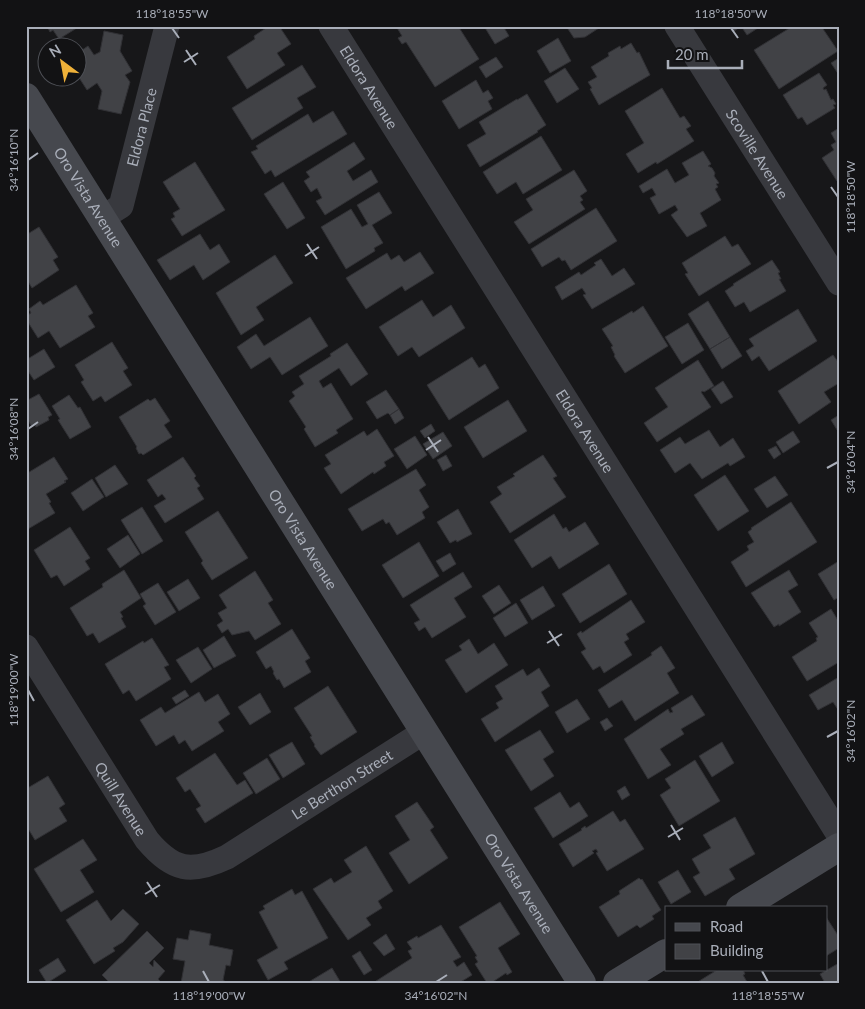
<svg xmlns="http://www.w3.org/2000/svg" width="865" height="1009" font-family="Lato,sans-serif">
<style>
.building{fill:#414246;stroke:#313135}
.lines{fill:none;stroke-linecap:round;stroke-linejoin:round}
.street{stroke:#38393e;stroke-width:25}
.secondary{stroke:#46484e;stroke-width:28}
.ticks{fill:none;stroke:#a9aeb9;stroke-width:2}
.labels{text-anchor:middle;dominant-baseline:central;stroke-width:4;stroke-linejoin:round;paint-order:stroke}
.street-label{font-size:15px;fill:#a9aeb9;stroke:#121214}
.neatline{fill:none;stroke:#a9aeb9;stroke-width:2}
.ticks-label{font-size:12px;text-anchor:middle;fill:#a9aeb9}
</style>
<rect width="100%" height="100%" fill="#171719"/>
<!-- building -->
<path class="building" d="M47,26H80L59,39L53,30L50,32Z
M269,26H279L291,44L277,53L285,65L247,89L227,57L255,39L254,36Z
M396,26H458L479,59L435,87L406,42L402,44L398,38L402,36Z
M484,26H503L509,36L495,44Z
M566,26H602L585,37L574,38Z
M729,26H761L747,35L741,26L733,32Z
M793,26H821L838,51L779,89L754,50Z
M104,31L123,35L120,51L132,71L125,75L130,82L121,114L98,109L102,91L97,83L87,90L78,76V53L88,46L94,55L100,52Z
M558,38L571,61L550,73L537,51Z
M631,43L637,53L639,52L650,75L599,105L590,89L592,88L588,82L597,77L591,67L609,56L608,53L620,46L621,49Z
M496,57L503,67L486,78L479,67Z
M839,58V75L831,63Z
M302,65L316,87L297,98L303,108L252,140L232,108Z
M565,68L579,89L557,103L544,81Z
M819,73L827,85L823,88L824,90L826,89L831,100L833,99L836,104L833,105L835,108L807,125L802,117L798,119L783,95Z
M476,80L483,93L488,90L493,98L488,101L492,109L459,129L442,101Z
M662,88L680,118L684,116L691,126L686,129L694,141L657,164L656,162L638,173L626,154L644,143L625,111Z
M527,94L546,125L537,131L538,132L480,167L467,145L486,134L479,122L517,99V100Z
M333,111L347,134L275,177L271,170L265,174L251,152L258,149L256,146L308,114L313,123Z
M839,128V180L837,181L822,158L834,150L831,145L836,142L831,133Z
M541,136L562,170L523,194L516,182L497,194L483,172Z
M354,142L365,159L347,171L353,181L371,170L378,182L325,215L316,201L322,198L317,188L311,192L304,181L310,177L306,172Z
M703,151L711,164L708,166L712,168L715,173L714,176L719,183L716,184L718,187L715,189L721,200L700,213L707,226L687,237L671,215L678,210L675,205L659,214L650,198L656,195L652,188L643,193L639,186L667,169L675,183L689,175L682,163Z
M195,162L225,210L182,236L171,219L175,217L173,213L180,209L163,182Z
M574,170L587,191L580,196L583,200L580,202L585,209L529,244L514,222L533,210L526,199Z
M283,182L305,218L287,229L264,194Z
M379,192L392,213L372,225L383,243L374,248L375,251L346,269L321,227L351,209L362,227L368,224L357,205Z
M596,208L617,241L571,270L565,260L562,261L559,257L542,267L531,249Z
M39,227L58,257L53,260L59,270L32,288L26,278V235Z
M200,234L210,250L219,244L230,262L203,280L194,265L170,280L157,260Z
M725,236L732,247L738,244L751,264L699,296L685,274L688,273L682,263Z
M420,252L434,273L405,291L402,286L366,309L346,278L387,253L391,260L399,255L404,262Z
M275,255L293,283L256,307L264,320L241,335L216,293Z
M601,259L612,276L624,268L635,284L592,309L583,295L586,294L582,288L562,300L555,287L579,272L581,275L596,265L594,263Z
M772,260L780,272L778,273L781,279H779L786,291L750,312L744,302L735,307L725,291L734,285L733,284Z
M76,285L93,313L88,316L95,327L60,348L49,331L38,338L26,319V316L31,313L29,309L40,301L43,305Z
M422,300L433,317L451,305L465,328L419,357L412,347L398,356L379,327Z
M708,301L730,337L710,349L688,314Z
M643,306L668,346L625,373L614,356L615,355L611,347L613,346L602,329L632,311L633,313Z
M798,309L817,341L769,371L759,356L752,361L746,351L754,346L749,339Z
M310,317L328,346L282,375L270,357L251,369L237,347L256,334L264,346Z
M688,323L704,350L682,364L665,337Z
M730,337L742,356L722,369L710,349Z
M112,342L128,368L123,371L132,385L105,402L101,396L93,401L81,382L84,380L75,365Z
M347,343L368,374L351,386L339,368L319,381L323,388L331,383L353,419L336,430L338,433L315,447L304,429L306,427L289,401L295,396L292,392L304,384L299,376L331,356L330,354Z
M44,349L55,367L34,380L26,368V360Z
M833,355L839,363V383L824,392L831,402L799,424L778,391Z
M472,357L479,368L485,364L499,388L449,420L427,385Z
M698,360L714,386L704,392L703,391L701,392L711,407L657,442L644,423L668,407L655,388Z
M723,381L733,397L721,404L711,389Z
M386,390L399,409L390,415L388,413L377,419L366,402Z
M39,394L52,415L48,417L49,420L36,427L35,425L32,427L26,417V401Z
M69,395L78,408L80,407L91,427L70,439L58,420L60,419L52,406Z
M155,398L170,421L164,425L172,437L143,455L141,453L139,454L136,448L137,447L119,417L148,399L150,401Z
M508,400L527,431L483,458L464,427Z
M399,409L404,418L395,424L390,415Z
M839,415V433L831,420Z
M431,424L435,431L425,438L420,431Z
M377,429L394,456L384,462L386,466L374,474L373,472L341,494L324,468L331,464L325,455L364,431L367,436Z
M709,430L720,447L733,438L745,457L730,466L728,463L702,479L690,463L675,473L660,450L680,437L685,444Z
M793,431L800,442L783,453L776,442Z
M443,432L452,446L433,459L423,444Z
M415,436L427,455L407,469L394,449Z
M776,446L781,454L774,459L768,450Z
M446,455L452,466L443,471L437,460Z
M543,455L557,476L553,478L566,497L510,533L490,502L502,494L497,487L515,476L513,474Z
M54,457L68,479L64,481L66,482L46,494L51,502L49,503L55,513L28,529L26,527V474Z
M183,457L196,476L194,478L200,486L197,488L204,499L165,523L154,506L166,499L162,494L158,497L147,480Z
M115,465L128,484L106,497L95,478Z
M416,469L426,485L419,490L429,507L422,512L425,518L397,535L389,522L386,524L383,519L362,531L348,509Z
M725,475L749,511L718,531L694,495Z
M775,476L788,495L767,508L754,489Z
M92,479L104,497L83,511L71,493Z
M791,502L817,542L746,587L731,562L749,550L747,546L754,542L748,532L752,529L751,528Z
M142,507L163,541L142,554L121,520Z
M458,509L472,534L457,542L456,540L450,543L437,522Z
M218,511L248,558L212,580L201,563L203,561L185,532Z
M554,514L563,529L566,527L569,532L585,522L599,544L559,569L551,556L532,568L514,540Z
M70,527L90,558L85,561L90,569L64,586L57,575L51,578L34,550Z
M128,535L140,554L120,568L107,549Z
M419,542L439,576L403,598L382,565Z
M450,553L456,564L443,572L436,561Z
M839,561V597L834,600L818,574Z
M609,564L627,594L580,623L562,594Z
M124,570L141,598L120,612L123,617L121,618L126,627L99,643L93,633L87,636L70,608L103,587L102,584Z
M789,570L798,585L788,591L801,612L779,626V624L774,627L751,593Z
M255,571L273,600L268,603L281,624L255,640L249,631L232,635L228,629L222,633L217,625L223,621L218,613L227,608L219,595Z
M463,572L472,587L454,598L466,617L432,638L425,627L419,631L414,623L420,620L410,605Z
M188,579L200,598L179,611L167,592Z
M158,583L176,612L155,625L143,606L146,604L140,594Z
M499,585L511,603L494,614L482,596Z
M543,586L555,606L532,620L520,600Z
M631,600L645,622L626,634L629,639L624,642L632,655L604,673L600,666L593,670L581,652L586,649L577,634L581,631L582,633Z
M516,603L528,623L505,637L493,618Z
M831,609L839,622V662L807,681L792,657L817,641L816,638L818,637L809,623Z
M292,629L310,658L305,661L311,672L284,688L279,679L277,680L273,673L274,672L271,666L266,669L256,652Z
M224,636L236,656L214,668L203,650Z
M152,638L169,665L164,667L171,679L136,701L129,690L123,694L105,664L143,641L144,643Z
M469,639L478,654L494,643L508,665L466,693L445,660L462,650L459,646Z
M661,646L675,668L667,673L679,693L635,721L622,700L609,708L598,690L652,655L651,653Z
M198,647L212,669L191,683L176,660Z
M539,668L550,686L541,692L549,706L495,742L481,719L499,708L496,703L503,699L495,686L523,669L527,676Z
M839,677V711L833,702L818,710L809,695Z
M328,686L357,732L321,755L314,746L315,745L310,737L312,736L294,708Z
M185,690L189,696L176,704L172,698Z
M199,692L205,702L218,694L230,714L218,722L224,731L192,751L185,740L179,744L174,735L156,746L140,720L161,707L165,713Z
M260,693L271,712L250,725L238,707Z
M692,695L705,715L681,729L684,734L660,749L671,765L648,779L624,739L668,709L670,713L673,712L671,708Z
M577,699L590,719L567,733L555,712Z
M607,718L613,726L605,731L600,722Z
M540,730L554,752L543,759L554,776L531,791L505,750Z
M292,742L305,764L283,778L269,755Z
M722,742L734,763L712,777L699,756Z
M215,753L237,785L245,780L253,793L205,823L196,809L201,806L190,789L185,792L176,778Z
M267,758L280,779L256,794L243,773Z
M695,760L720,801L679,826L660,795L671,788L665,779Z
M48,776L65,804L59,808L67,821L35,840L29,830L27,831L26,830V789Z
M625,786L630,795L622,800L617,791Z
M560,792L570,808L579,802L588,816L553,838L534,808Z
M417,802L434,827L430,830L448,858L409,884L389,853L410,840L395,816Z
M613,811L620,822L625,819L644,849L607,871L596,853L598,852L596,849L592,851L594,853L573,867L559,844L582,830L581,829L585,826L586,828Z
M735,817L755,854L729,869L735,879L705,896L693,877L700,873L692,859L711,848L703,835Z
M83,839L97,860L80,870L94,892L61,912L34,869Z
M366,846L393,891L378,901L382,908L366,918L371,925L348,940L313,889L331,878L334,883L352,872L344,860Z
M678,870L691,892L671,904L658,882Z
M639,878L641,880L642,879L661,910L652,916L654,919L640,928L637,925L618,937L599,907L620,894L619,891Z
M292,889L295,895L302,891L328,938L284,962L288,969L268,980L257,960L278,948L259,912L265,909L263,906Z
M97,900L111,921L123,909L139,924L123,942L113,948L115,951L94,964L66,920Z
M500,902L520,934L498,948L512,972L507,975L506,973L491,983H487L475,964L478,962L475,957L477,956L459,927Z
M826,917L839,937V948L826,956Z
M441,925L461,957L453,961L457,967L464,962L472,975L459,983H373L412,958L408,951L412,949L407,942L417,936L418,938Z
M190,930L211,934L209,945L233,950L230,966L226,965L223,980H224V983H181L185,961L173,959L177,938L188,940Z
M147,931L164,948L149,963L153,967L154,960L165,971L158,979L162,983H110L102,975Z
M386,934L395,949L384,956L373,943Z
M360,951L372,970L364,975L352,956Z
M58,958L66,971L47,983L39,970Z
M839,963V983H825L820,974Z
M332,968L341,983H307Z
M717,970H743L745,974L743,975L747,982L696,983Z"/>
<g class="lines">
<!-- street -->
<g class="street">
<path id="s1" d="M331,26L839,835"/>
<path id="s2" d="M677,26L839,283"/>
<path id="s3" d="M102,218L121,206L167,26"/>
<path id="s4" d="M26,647L147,840C173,871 191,874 227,857L424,732"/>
</g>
<!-- secondary -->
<g class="secondary">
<path id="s5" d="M26,97L582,983"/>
<path d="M740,908L839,847"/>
<path d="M617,983L666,953"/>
</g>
</g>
<!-- ticks -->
<path class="ticks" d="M172,28L179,38M731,28L738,38M186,50L196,65M184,62L198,53M28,160L38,153M831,187L838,197M307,244L317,259M305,256L319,247M28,429L38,422M428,437L438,452M426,450L441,440M827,468L838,462M549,631L559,646M547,643L562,634M28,690L34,701M827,737L838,731M671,825L680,840M668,837L683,828M147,882L157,897M145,894L160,885M203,971L209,982M762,971L768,982M436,982L447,975"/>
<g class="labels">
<!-- street labels -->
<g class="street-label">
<text stroke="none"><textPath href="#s1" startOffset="72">Eldora Avenue</textPath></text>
<text stroke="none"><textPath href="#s3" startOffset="104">Eldora Place</textPath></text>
<text stroke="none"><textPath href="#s2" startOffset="151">Scoville Avenue</textPath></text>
<text stroke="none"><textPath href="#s5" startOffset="118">Oro Vista Avenue</textPath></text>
<text stroke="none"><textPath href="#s1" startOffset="478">Eldora Avenue</textPath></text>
<text stroke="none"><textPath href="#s5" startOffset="522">Oro Vista Avenue</textPath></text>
<text stroke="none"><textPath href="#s4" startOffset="455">Le Berthon Street</textPath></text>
<text stroke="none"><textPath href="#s4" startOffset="179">Quill Avenue</textPath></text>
<text stroke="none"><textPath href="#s5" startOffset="928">Oro Vista Avenue</textPath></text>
</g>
</g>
<!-- border -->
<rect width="865" height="1009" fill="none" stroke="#121214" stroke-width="55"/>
<!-- legend -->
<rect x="665" y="906" width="162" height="65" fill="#121214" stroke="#4e5056"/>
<rect x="675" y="923" width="25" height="8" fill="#46484e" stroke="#4e5056"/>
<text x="710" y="932" font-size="15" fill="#a9aeb9">Road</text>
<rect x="675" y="944" width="25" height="15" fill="#414246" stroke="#4e5056"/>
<text x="710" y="956" font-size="15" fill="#a9aeb9">Building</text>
<!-- north arrow -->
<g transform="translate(62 62) rotate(328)"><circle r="24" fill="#121214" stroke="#4e5056"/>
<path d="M0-4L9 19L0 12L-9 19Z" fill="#efb139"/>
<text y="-8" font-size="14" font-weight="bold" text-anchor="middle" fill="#a9aeb9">N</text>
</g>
<!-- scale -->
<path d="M668 60v8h74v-8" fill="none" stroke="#a9aeb9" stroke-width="2.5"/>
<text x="675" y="60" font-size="15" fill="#a9aeb9" stroke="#121214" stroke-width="4" paint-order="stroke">20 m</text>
<rect x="28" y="28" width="810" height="954" class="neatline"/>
<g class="ticks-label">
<text x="172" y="18">118°18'55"W</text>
<text x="731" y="18">118°18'50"W</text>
<text transform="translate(14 160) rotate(-90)" y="4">34°16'10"N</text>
<text transform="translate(851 197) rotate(-90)" y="4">118°18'50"W</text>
<text transform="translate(14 429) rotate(-90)" y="4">34°16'08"N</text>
<text transform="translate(851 462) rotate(-90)" y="4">34°16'04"N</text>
<text transform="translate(14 690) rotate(-90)" y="4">118°19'00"W</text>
<text transform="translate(851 731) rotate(-90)" y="4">34°16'02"N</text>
<text x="209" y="1000">118°19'00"W</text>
<text x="436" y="1000">34°16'02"N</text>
<text x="768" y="1000">118°18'55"W</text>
</g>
</svg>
